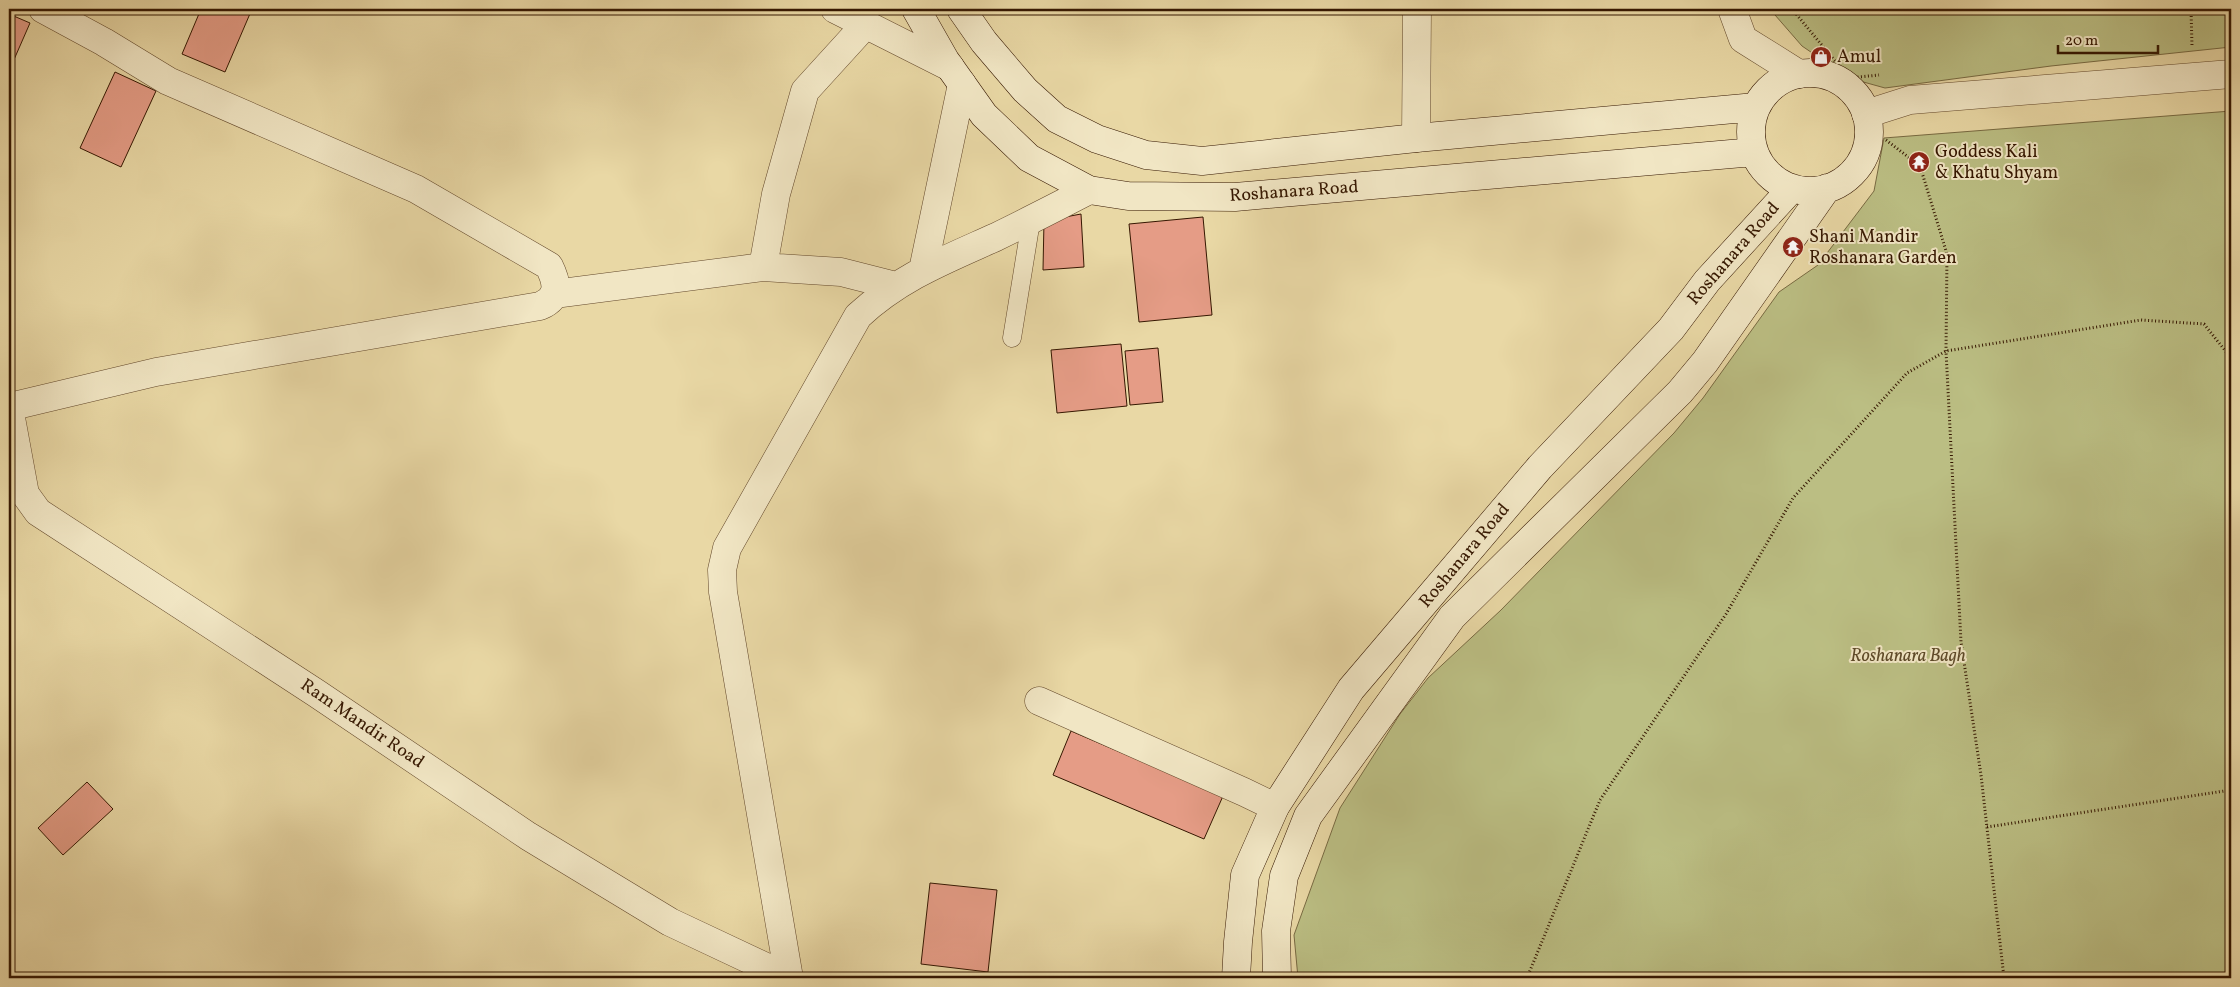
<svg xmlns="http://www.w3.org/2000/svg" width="2240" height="987" font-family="Vollkorn,serif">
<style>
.green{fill:#bbbe83;stroke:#786a42}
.building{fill:#e59c86;stroke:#351701}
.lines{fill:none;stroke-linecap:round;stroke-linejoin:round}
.lane-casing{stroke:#62472a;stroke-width:19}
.street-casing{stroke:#62472a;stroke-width:29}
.secondary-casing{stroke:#351701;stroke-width:29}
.path{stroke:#351701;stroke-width:3;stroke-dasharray:1 2.5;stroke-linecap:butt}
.lane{stroke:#f1e6c4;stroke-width:18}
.street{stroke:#f1e6c4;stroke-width:28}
.secondary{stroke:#f1e6c4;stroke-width:28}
.labels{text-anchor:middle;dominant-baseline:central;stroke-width:4;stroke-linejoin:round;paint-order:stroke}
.poi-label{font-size:18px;fill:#351701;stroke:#f1e6c4;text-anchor:start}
.street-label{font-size:18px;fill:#351701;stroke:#f1e6c4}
.park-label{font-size:18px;font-style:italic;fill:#5d4928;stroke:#f1e6c4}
</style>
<rect width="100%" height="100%" fill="#e9d8a5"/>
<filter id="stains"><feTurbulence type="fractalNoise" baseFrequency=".004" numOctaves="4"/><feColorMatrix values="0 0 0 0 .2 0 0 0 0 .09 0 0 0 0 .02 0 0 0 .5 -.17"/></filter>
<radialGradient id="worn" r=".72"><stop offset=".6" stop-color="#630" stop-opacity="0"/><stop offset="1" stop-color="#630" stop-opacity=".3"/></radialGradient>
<!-- green -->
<path class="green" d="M1774,9H2231V47L2051,66L1885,88L1849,78L1802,46L1775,15Z
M2231,111V978H1298L1294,935L1340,808L1400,714L1428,678L1501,610L1674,433L1703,398L1779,292L1818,265L1874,191L1884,138Z"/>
<!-- building -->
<path class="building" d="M201,9H252L225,72L182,54Z
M9,14L30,23L9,71Z
M115,72L156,91L121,167L80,148Z
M1081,214L1084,267L1043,270L1044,221Z
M1203,217L1212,315L1139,322L1129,224Z
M1121,344L1127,406L1057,413L1051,350Z
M1158,348L1163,402L1130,405L1125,351Z
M1071,731L1223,796L1204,839L1053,775Z
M87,782L113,809L63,855L38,828Z
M930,883L997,890L988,972L921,964Z"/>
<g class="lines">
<!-- lane casing -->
<g class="lane-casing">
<path id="lane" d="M1012,338L1031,221"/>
</g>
<!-- street casing -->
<g class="street-casing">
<path id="street" d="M835,9L950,67
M1732,9L1743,39L1799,74
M1866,114L1910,100L2231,74
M1416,138L1417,9
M763,267L776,194L805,91L866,24
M923,270L962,84
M554,294L763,267L841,272L896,286
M9,407L156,372L540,306C561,297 557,282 549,266L416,189L168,81L104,42L43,9
M9,407L25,494L38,512L316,693L528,836L670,922L789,978
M1039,701L1244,792L1275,807
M789,978L723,592L722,570L727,548L858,316C900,277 945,260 996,237C1027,222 1058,206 1089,190"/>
</g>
<!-- secondary casing -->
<g class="secondary-casing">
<path id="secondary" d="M916,9L945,60L984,115L1029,158L1089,190L1128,196L1235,197L1754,152
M961,9L984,42L1025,90L1057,119L1097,139L1146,155L1202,161L1416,138L1756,107
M1751 132a59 59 0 1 1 118 0a59 59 0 1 1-118 0Z
M1236,978L1238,942L1245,875L1275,807L1351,689L1540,467L1671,329L1707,281L1792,188
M1277,978L1276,931L1284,876L1308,816L1452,617L1680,392L1705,362L1827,188"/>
</g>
<!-- path -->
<path class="path" d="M1792,9L1849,78L1879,75
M2191,9L2192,46
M1886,140L1920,166L1947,254L1946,351L1961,642L1981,775L2004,978
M1987,827L2231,790
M1527,978L1600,800L1726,614L1793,498L1907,373L1946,351L2141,320L2204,324L2231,358"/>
<!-- lane -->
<use href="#lane" class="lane"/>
<!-- street -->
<use href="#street" class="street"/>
<!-- secondary -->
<use href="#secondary" class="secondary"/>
</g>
<!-- icons -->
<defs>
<g id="shop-disc" transform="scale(1.125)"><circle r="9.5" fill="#8f2418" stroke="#f1e6c4"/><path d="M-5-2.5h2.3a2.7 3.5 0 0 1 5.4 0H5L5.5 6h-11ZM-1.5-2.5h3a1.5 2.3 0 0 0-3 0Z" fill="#fff"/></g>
<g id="temple-disc" transform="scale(1.125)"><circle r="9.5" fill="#8f2418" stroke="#f1e6c4"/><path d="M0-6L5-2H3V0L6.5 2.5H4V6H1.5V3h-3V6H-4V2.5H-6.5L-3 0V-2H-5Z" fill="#fff"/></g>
</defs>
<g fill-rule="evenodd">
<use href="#shop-disc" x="1821" y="57"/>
<use href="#temple-disc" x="1919" y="162"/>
<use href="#temple-disc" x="1793" y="247"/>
</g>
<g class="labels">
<!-- poi labels -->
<g class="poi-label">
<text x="1837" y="57">Amul</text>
<text x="1935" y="152">Goddess Kali<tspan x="1935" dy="21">&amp; Khatu Shyam</tspan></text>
<text x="1809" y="237">Shani Mandir<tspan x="1809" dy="21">Roshanara Garden</tspan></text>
</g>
<!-- street labels -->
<g class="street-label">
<text transform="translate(1294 192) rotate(-4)">Roshanara Road</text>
<text transform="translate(1734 254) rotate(-49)">Roshanara Road</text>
<text transform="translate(1465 556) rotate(-50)">Roshanara Road</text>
<text transform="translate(362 724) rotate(34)">Ram Mandir Road</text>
</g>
<!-- park labels -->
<g class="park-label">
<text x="1908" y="656">Roshanara Bagh</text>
</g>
</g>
<!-- margin -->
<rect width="2240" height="987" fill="none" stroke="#e9d8a5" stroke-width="30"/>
<rect x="10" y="10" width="2220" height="967" fill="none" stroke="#351701" stroke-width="2.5"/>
<rect x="15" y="15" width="2210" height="957" fill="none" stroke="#351701"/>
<!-- scale -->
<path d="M2058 45v8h100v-8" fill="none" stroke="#351701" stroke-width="2.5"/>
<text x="2065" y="45" font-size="15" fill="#351701" stroke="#f1e6c4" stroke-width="4" paint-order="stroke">20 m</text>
<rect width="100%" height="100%" filter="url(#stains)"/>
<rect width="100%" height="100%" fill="url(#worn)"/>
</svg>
